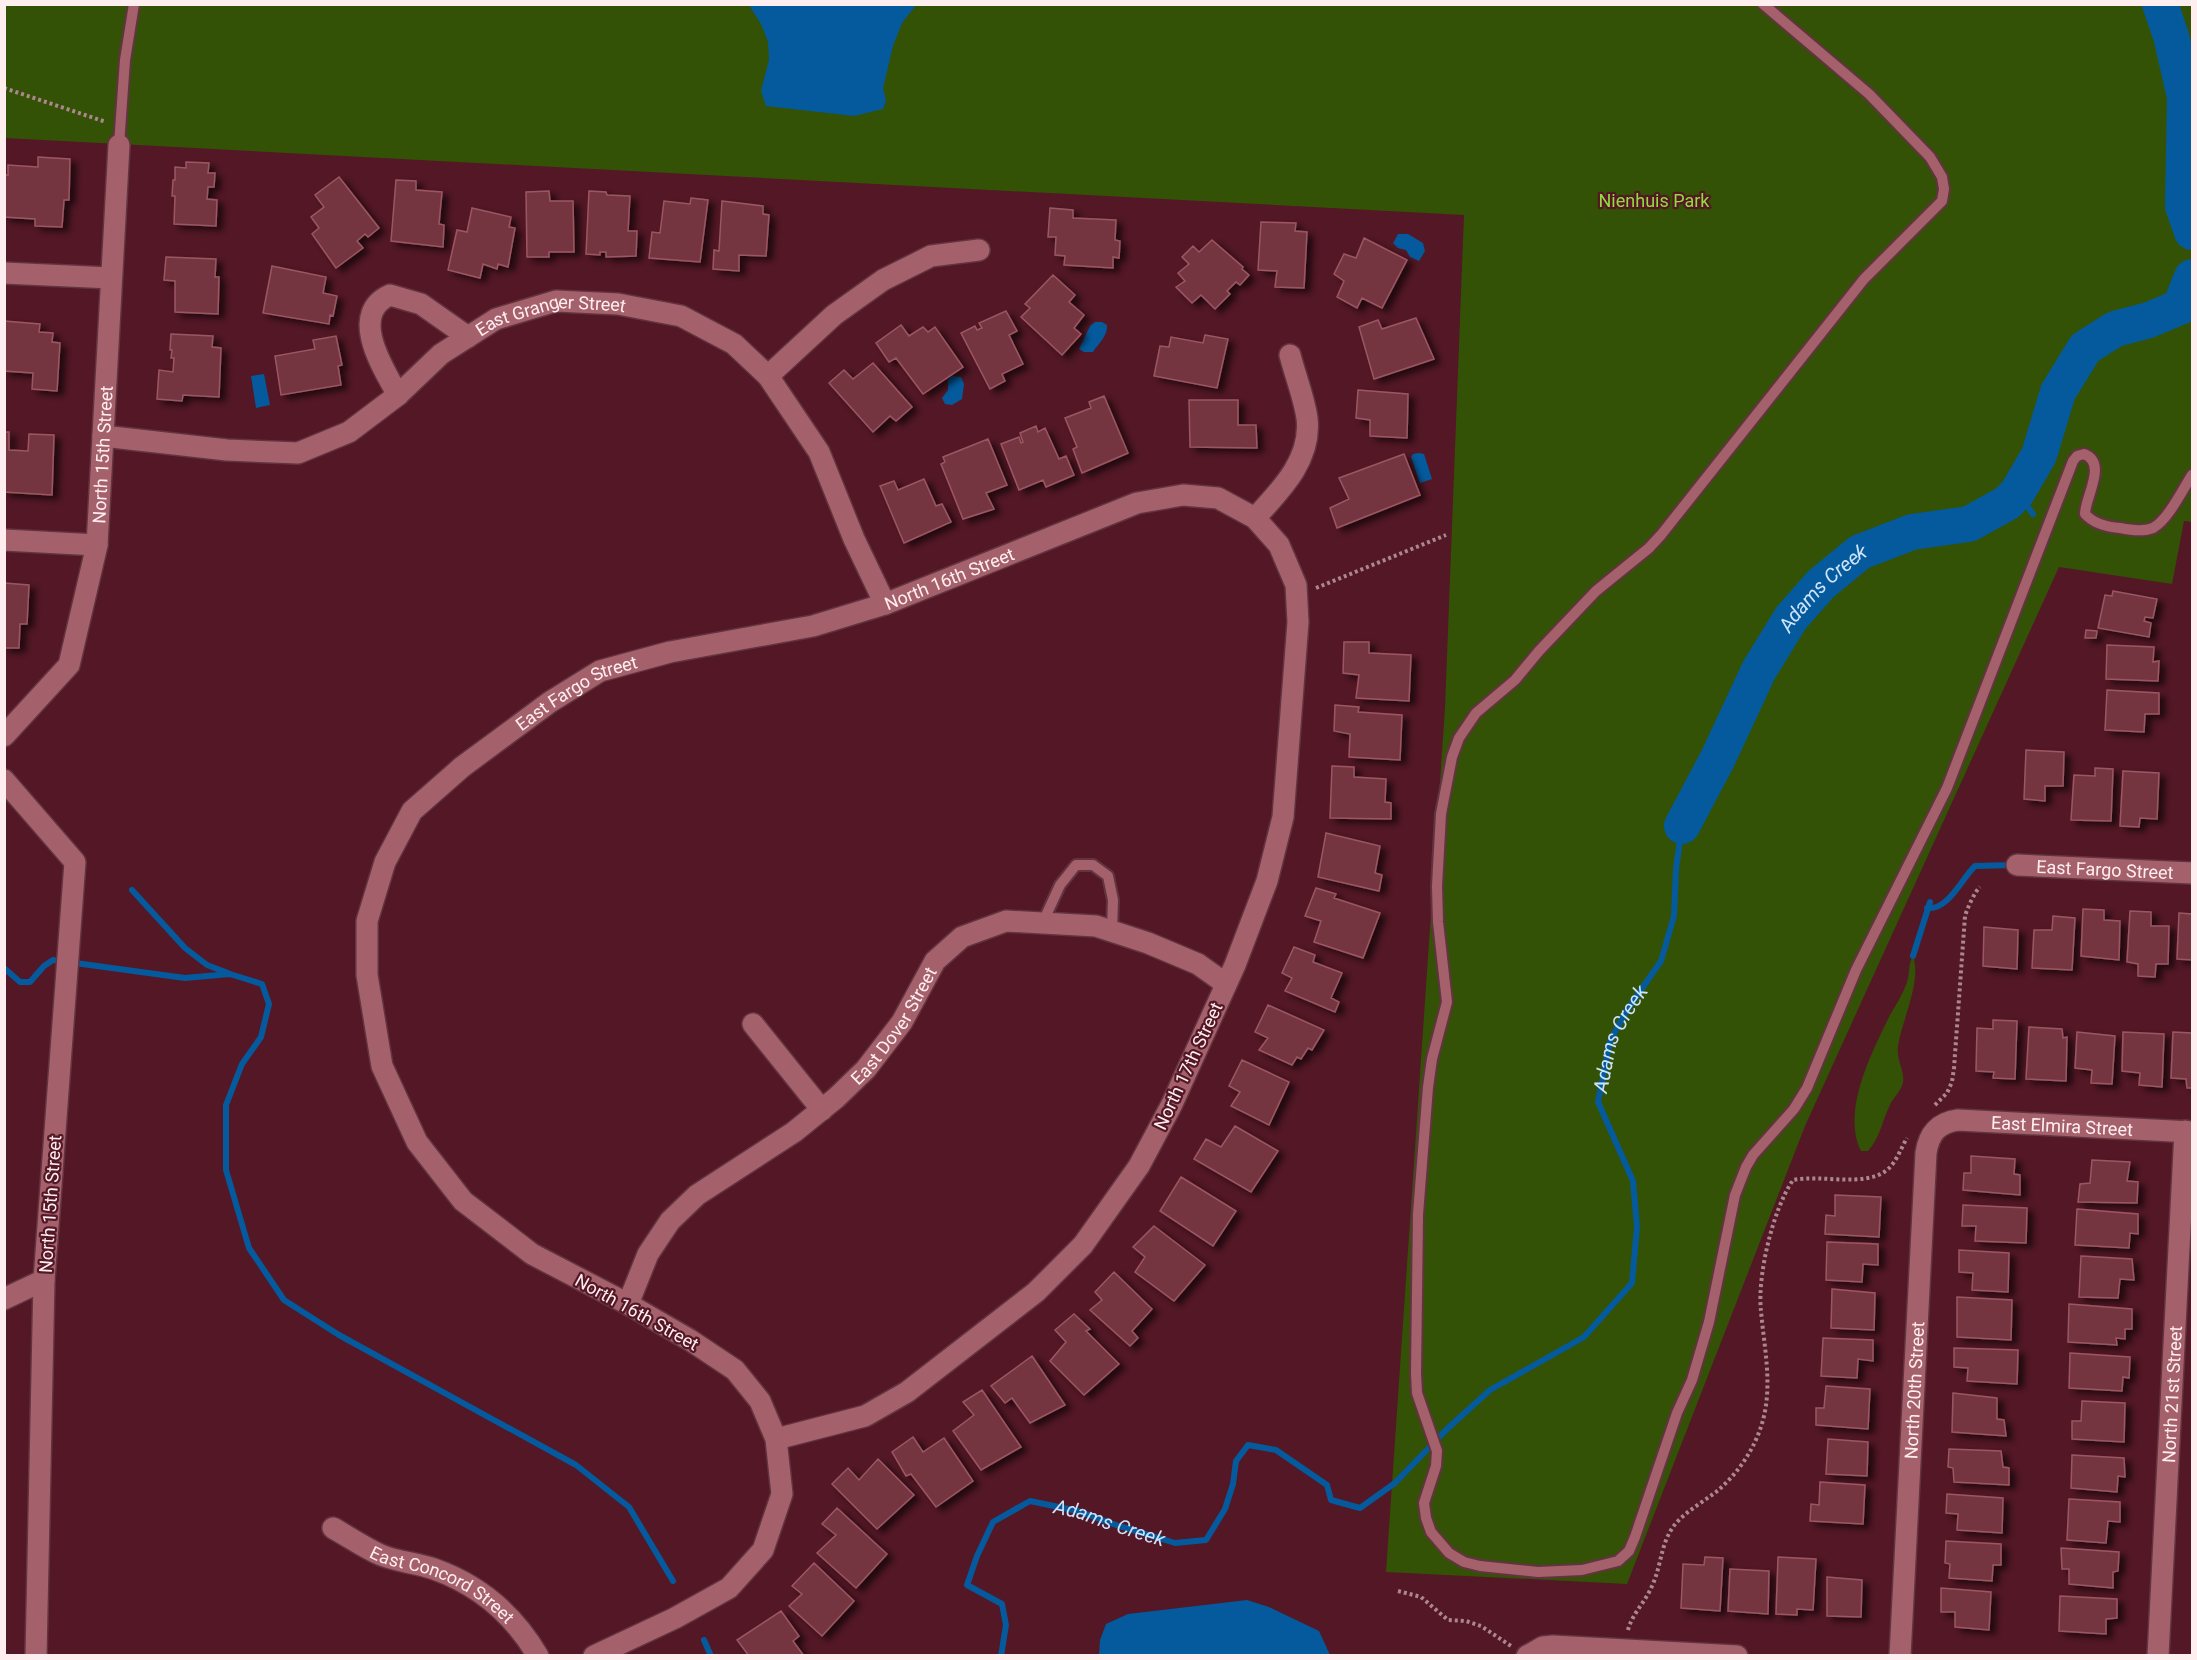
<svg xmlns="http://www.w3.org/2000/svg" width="2197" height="1660" font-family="Roboto,sans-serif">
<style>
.green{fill:#335205}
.water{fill:#045a9c}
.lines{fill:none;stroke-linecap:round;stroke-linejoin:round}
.stream{stroke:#045a9c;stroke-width:6}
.river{stroke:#045a9c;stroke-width:36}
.building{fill:#743540;stroke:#9b5762;stroke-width:1.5;filter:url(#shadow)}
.lane-casing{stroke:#623440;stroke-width:14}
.street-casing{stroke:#623440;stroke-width:24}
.path{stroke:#ad878f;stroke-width:4;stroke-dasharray:3 3;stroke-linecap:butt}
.lane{stroke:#a5616b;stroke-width:10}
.street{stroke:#a5616b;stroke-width:21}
.labels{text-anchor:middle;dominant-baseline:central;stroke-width:4.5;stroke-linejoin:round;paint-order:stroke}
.park-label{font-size:18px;fill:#96d941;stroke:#531725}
.street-label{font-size:18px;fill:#ffeef0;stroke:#531725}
.water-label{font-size:20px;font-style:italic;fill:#cee3fa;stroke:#531725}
</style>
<defs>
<filter id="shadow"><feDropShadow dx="6" dy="4" stdDeviation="3" flood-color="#0009"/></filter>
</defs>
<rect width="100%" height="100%" fill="#531725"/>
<!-- green -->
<path class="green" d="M4,5H2192V522L2184,521L2172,584L2059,567L1805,1126L1627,1584L1386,1572L1445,708L1464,215L5,138Z
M1913,956C1922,981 1902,1020 1898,1046C1896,1060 1905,1071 1903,1082C1902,1090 1893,1098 1890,1105C1882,1121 1880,1138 1868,1151H1861C1841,1111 1872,1052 1890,1015C1896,1005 1903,994 1907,982C1910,973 1908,964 1913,956Z"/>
<!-- water -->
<path class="water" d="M749,5H916L902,23L893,46L883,88L886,101L883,109L854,116L766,106L761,91L769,60L768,42L761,24Z
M1398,234H1408L1423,243L1425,251L1419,261L1410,257L1406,250L1398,248L1393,243Z
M1095,322H1102L1107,325C1108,336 1098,344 1093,352H1084L1079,349L1090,326Z
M264,374L270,405L256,408L251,376Z
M952,376L961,377L964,384L962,399L952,405L945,404L942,398L948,390V380Z
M1419,453L1424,454L1432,479L1420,483L1411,457L1413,454Z
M1247,1600L1269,1607L1319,1631L1330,1655H1099L1100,1640L1106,1624L1128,1614Z"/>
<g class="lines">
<!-- stream -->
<g class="stream">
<path d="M2017,493L2033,514"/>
<path d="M132,890L185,948L207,965L228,973"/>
<path d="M1927,908C1948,911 1962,878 1975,866L2013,865"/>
<path d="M1913,956L1930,902"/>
<path d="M4,968L20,982H30L44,966L53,960L185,978L230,974L262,984L269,1004L261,1037L242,1064L226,1105V1170L249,1248L284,1300L339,1335L576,1465L629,1507L673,1581"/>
<path d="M704,1640L711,1656"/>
<path id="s1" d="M1001,1656L1006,1625L1002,1604L967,1585L977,1556L993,1522L1030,1501L1078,1511L1116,1525L1175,1543L1206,1540L1225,1509L1233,1484L1236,1461L1248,1445L1276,1450L1327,1485L1331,1500L1360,1508L1395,1483L1447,1429L1490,1390L1584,1337L1632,1283L1637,1227L1633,1181L1598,1102L1610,1041L1627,1010L1661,961L1674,916L1676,869L1682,826"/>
</g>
<!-- river -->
<g class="river">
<path d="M2160,4L2171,36L2185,97L2183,206L2192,232"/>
<path id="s2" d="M1682,826L1718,758L1759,670L1791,618L1821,584L1860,552L1912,532L1969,524L2007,503L2017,493L2039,455L2058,392L2085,348L2115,329L2149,320L2180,307L2192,277"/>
</g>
</g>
<!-- building -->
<path class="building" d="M38,157L70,159L69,200H64L62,227L35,226V219L4,217V175H8V165L38,167Z
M186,162L209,163L208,173H215L214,187H208L207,199L217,200L216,226L174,224L175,196H172L173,180H175V167L186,168Z
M339,177L379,228L368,237L365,234L357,241L363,248L336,268L312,234L319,228L311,217L324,207L315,195Z
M396,180L416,181V190L442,192L439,224L444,225L443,247L391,241Z
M549,191L550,201H573L574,252H549V257H527L526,192Z
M589,191L606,192L607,195L630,196L628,231H637L636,256L606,257V252H600V255L586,254Z
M691,198L708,200L700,262L649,258L652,232L660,233L664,201L690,204Z
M722,201L763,206V214L769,215L766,256L739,255V271L713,269L714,250L719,251Z
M472,208L511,217L509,227L515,228L508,267L498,264L497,269L483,264L480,278L448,270L457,230L467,232Z
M1050,208L1073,210V218L1116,220L1115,240L1120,241L1119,258L1113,257V268L1064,265L1065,256L1055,255L1056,237H1048Z
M1261,222L1296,223L1295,231L1307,232L1304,288L1275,287L1277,271L1258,270Z
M1364,238L1407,260L1382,308L1362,298L1357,308L1337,297L1344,281L1334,274L1344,254L1356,258Z
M1212,240L1243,267L1242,269L1249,275L1240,285L1236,282L1227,291L1230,294L1215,309L1201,295L1192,303L1176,287L1185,281L1178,273L1189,264L1182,257L1193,246L1199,252Z
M166,257L216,259L215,277H219L218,314L175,312V281L164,280Z
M272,266L326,277L323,293L337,296L333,316L330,315L329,324L263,313Z
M1053,275L1075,295L1069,302L1084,315L1074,328L1081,334L1062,355L1021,317L1030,308L1025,304Z
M1006,311L1017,331L1009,335L1023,364L1002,374L1005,381L990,389L961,333L975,326L977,330L982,328L979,323Z
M1416,318L1434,359L1374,379L1359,327L1378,320L1382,329Z
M4,321L40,324L39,332L53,333L52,342L60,343L57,391L32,389L33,373L4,371Z
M901,325L909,336L923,327L928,332L935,327L963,367L923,394L896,358L889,362L876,343Z
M171,334L213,336L212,347L221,348L219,397L183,395L182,401L157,399L159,370L173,372L174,358H171L172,350H170Z
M1205,335L1228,339L1217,388L1154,376L1160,346L1169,347L1171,337L1203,343Z
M336,336L342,365L338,366L341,385L281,395L275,356L315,349L313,340Z
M873,363L912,407L896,421L890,416L873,432L829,383L844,370L853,379Z
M1358,390L1408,394L1407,438L1370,436V420L1356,418Z
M1104,396L1128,453L1082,473L1073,449L1077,447L1065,418L1091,408L1089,402Z
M1189,400H1238V425H1256L1257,448L1190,447Z
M1036,426L1038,432L1045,428L1059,459L1066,456L1074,475L1046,487L1043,480L1019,490L1001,444L1019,437L1021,443L1023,442L1020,433Z
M4,432H9V450L28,451L29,434L54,435L52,495L4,492Z
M988,439L1007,485L986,493L994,509L963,519L941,464L945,462L943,457Z
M1404,454L1420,495L1337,528L1330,508L1349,499L1339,478Z
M924,479L936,506L942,504L951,522L904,543L880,486L894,481L898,490Z
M4,583L29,585L27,624H20L19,648H4Z
M2113,591L2157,599L2153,618L2145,617L2144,621L2151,623L2149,637L2098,628L2105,595L2112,596Z
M2086,630L2097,631L2096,638H2085Z
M1344,642H1369V653L1411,655L1409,701L1356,698L1359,675L1343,673Z
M2107,645L2154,647L2153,662L2159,661L2158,681L2106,679Z
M2107,690L2159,693V714H2145L2144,732L2105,730Z
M1335,705L1359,707L1358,712L1402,715L1400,760L1349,757L1350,734L1334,731Z
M2026,750L2064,752L2063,786H2045V801L2024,799Z
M1332,766L1354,767V777L1386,779L1385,802L1391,803V819L1330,818Z
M2095,768L2113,769L2111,821L2071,820L2074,775L2095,776Z
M2123,771L2159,773L2157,819L2140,818L2139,827L2120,826Z
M1326,833L1380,846L1375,873L1382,875L1379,891L1318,877Z
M1316,888L1336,894L1334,898L1380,913L1363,958L1314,942L1321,921L1305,916Z
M2083,909L2104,910V920L2120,921L2119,960L2081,956Z
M2130,911L2151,912V926H2169L2168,964H2156L2155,977L2138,976V964L2127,962Z
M2179,913L2192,914V960L2177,959Z
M2053,916L2075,918L2072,970L2032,968L2034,930H2052Z
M1984,927L2018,930L2017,969L1983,966Z
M1294,947L1315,955L1313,962L1342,973L1331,998L1339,1002L1335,1012L1285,991L1292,978L1282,973Z
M1268,1005L1324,1030L1312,1050L1308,1048L1301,1059L1297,1057L1292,1065L1259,1050L1268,1038L1255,1032Z
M1993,1020L2017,1021L2015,1079L1993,1078L1994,1072L1976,1071L1977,1028L1993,1029Z
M2029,1027L2062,1029L2063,1038L2067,1037L2066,1081L2026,1079Z
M2077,1032L2115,1036L2112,1084L2091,1083L2092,1070L2075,1068Z
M2123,1032L2164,1034L2162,1087L2139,1085L2140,1073L2122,1071Z
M2173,1032L2192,1033V1088H2187L2186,1079L2171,1078Z
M1242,1060L1289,1082L1269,1125L1231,1106L1240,1092L1229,1086Z
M1235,1126L1278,1151L1251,1192L1194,1159L1206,1139L1221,1147Z
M1971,1156L2015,1159L2014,1174L2020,1175V1195L1963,1190L1964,1173H1971Z
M2092,1160L2130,1162L2127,1181L2138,1182L2137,1203L2078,1202L2080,1184L2090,1183Z
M1181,1177L1236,1211L1213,1246L1160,1211Z
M1835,1195L1881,1197L1879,1237L1825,1234L1826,1215L1835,1216Z
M1963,1205L2027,1208L2026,1243L1975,1241L1976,1226H1962Z
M2077,1209L2138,1214V1234L2130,1233L2129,1248L2075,1245Z
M1154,1226L1205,1265L1174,1301L1135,1272L1145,1257L1133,1247Z
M1827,1242L1878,1244V1265L1863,1264L1862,1282L1826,1280Z
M1959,1250L2009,1253L2008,1292L1972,1290L1973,1273L1959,1272Z
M2081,1256L2132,1259L2134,1280L2120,1279L2118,1298L2079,1297Z
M1114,1272L1152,1309L1132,1331L1138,1338L1130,1346L1090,1310L1102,1300L1095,1292Z
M1832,1289L1875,1293L1874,1330L1831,1328Z
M1957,1297L2012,1300L2011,1340L1957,1337Z
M2069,1304L2132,1309V1329H2125V1339L2116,1338L2117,1345L2068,1342Z
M1074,1314L1090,1329L1086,1331L1119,1364L1084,1395L1050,1361L1066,1342L1055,1330Z
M1823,1338L1873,1340V1361L1858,1359L1857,1378L1821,1376Z
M1954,1348L2018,1350L2017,1384L1967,1381L1968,1368L1954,1367Z
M2070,1353L2130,1357L2129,1378L2123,1377L2122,1391L2069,1388Z
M1032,1356L1065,1405L1030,1423L1012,1398L1005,1403L991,1386Z
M1826,1386L1870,1389L1868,1429L1816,1425V1408H1824Z
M982,1390L1021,1447L981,1470L953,1431L974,1415L963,1402Z
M1953,1393L1997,1398V1419L2004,1420L2006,1436L1952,1432Z
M2082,1401L2125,1403L2124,1442L2072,1439V1421H2081Z
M913,1437L923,1452L944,1438L973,1481L936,1507L911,1474L906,1476L892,1452Z
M1828,1439L1868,1442L1867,1476L1826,1474Z
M1949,1449L2001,1451L2003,1467L2009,1468V1485L1954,1482L1953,1468L1948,1467Z
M2072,1455L2124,1458L2125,1477L2118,1476L2117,1492L2071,1488Z
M878,1459L914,1495L877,1529L832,1484L848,1468L859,1480Z
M1820,1482L1865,1485L1863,1524L1810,1521L1811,1504L1819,1505Z
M1947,1494L2003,1498L2002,1533L1957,1530L1958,1514L1946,1513Z
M2069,1499L2120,1502V1522L2108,1521L2106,1543L2067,1540Z
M837,1508L887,1554L856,1588L817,1553L836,1535L822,1524Z
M1946,1541L2001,1544V1565H1993L1992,1581L1949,1578L1950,1564L1945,1563Z
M2061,1548L2119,1552L2118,1571L2113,1572V1588L2069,1584V1569H2062Z
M1705,1557L1723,1558L1720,1611L1681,1608L1683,1564L1704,1565Z
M1778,1557L1816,1559L1813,1610L1797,1609V1615L1776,1614Z
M814,1563L854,1601L822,1636L789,1606L802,1594L792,1586Z
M1730,1569L1769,1571L1768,1614L1728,1611Z
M1827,1577L1862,1580L1861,1617L1827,1616Z
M1941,1588L1991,1592L1989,1630L1955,1627V1612H1941Z
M2060,1596L2117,1599V1618L2106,1619V1634L2059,1631Z
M781,1611L799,1636L793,1641L804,1656H749L737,1640Z"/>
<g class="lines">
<!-- lane casing -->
<g class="lane-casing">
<path id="lane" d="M1763,4L1869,94L1930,157L1942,177L1944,189L1942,201L1864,279L1661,535L1649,548L1596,591L1539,651L1515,680L1476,713L1459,738L1452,757L1441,814L1437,886L1438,922L1447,1002L1432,1059L1428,1087L1418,1214L1416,1373L1417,1393L1437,1451L1436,1466L1424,1503L1426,1518L1431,1532L1449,1553L1464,1562L1480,1566L1538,1572L1582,1570L1618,1561L1629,1551L1635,1537L1677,1413L1692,1380L1709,1322L1735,1195L1746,1167L1753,1155L1794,1109L1807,1088L1856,970L1947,788L2073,461L2077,456L2084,454C2108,463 2085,497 2085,514C2094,524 2107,527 2120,528C2130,530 2143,532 2153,528C2168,520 2183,489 2192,475
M119,145L125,60L134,4
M1043,922L1060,885L1076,865H1093L1108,876L1113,900L1112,931"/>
</g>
<!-- street casing -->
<g class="street-casing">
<g id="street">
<path d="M4,273L111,278"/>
<path d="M768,376L819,452L854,539L885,604"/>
<path d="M398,395C383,368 348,314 390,295L421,304L468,337"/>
<path id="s3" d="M103,436L227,450L298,453L349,432L398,395L441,354L496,319L556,301L618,304L681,316L734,344L768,376L834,315L883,280L931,256L979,250"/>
<path d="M1255,518C1281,490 1312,459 1307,418C1304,397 1295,375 1290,355"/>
<path d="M4,540L97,545"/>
<path id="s4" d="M4,736L69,665L97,545L119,145"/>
<path d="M4,780L75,862L44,1280L36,1656"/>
<path id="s5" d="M2017,865L2192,873"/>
<path d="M753,1024L822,1110"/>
<path d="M4,1299L44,1280"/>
<path id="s6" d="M628,1304L648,1254L670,1221L697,1195L794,1132L836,1098L866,1069L902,1022L935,961L962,937L1006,921L1096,926L1148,943L1198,964L1226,984"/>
<path id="s7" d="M333,1528C349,1537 365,1548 381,1555C398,1562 417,1563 434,1569C479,1585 514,1615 538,1656"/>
<path id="s8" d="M594,1656L675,1618L729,1588L763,1550L782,1494L776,1439L760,1401L735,1370L690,1340L628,1304L532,1254L463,1201L417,1142L382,1066L367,975V921L385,862L412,811L462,767L550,702L600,671L670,652L813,626L885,604L1137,503L1183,495L1218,498L1255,518L1279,545L1296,585L1298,622L1283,817L1267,881L1235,965L1172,1104L1139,1166L1083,1245L1036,1292L907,1392L865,1416L776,1439"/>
<path d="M1527,1656L1543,1647L1553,1646L1737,1656"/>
<path id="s9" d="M1900,1656L1926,1153C1929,1133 1938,1123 1958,1120L2192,1132"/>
<path id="s10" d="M2158,1656L2185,1131"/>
</g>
</g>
<!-- path -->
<path class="path" d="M4,88L106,122
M1316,588L1446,535
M1935,1105L1947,1093L1952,1082L1954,1068L1965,916C1967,909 1975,891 1980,887
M1398,1591L1421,1597L1448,1620L1466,1621L1481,1626L1511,1646
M1628,1630C1632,1614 1646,1601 1652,1586C1663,1562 1660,1539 1679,1520C1690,1509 1704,1501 1716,1492C1739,1473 1757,1446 1764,1416C1772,1381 1764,1346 1761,1311C1757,1276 1773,1209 1793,1180C1821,1174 1864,1188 1887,1170C1896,1163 1901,1148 1907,1138"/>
<!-- lane -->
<use href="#lane" class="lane"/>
<!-- street -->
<use href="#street" class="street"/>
</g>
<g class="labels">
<!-- park labels -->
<g class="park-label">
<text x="1654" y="200">Nienhuis Park</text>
</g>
<!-- street labels -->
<g class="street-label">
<text stroke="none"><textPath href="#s3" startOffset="492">East Granger Street</textPath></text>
<text stroke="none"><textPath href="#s4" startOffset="310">North 15th Street</textPath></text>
<text stroke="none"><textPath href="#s8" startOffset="1740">North 16th Street</textPath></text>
<text stroke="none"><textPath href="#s8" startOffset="1347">East Fargo Street</textPath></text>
<text stroke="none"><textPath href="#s5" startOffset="88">East Fargo Street</textPath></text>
<text stroke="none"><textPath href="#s6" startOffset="394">East Dover Street</textPath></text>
<text transform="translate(1188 1066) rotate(-65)">North 17th Street</text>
<text stroke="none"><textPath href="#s9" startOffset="658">East Elmira Street</textPath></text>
<text transform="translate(50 1204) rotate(-86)">North 15th Street</text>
<text transform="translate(637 1312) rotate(29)">North 16th Street</text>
<text stroke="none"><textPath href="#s9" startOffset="266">North 20th Street</textPath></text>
<text stroke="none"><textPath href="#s10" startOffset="262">North 21st Street</textPath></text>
<text stroke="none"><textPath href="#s7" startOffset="124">East Concord Street</textPath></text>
</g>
<!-- water labels -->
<g class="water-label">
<text stroke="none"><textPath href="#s2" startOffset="279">Adams Creek</textPath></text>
<text stroke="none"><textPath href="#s1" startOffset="1240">Adams Creek</textPath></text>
<text stroke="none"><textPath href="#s1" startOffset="286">Adams Creek</textPath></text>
</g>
</g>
<!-- border -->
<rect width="2197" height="1660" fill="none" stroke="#ffeef0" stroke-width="12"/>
</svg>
